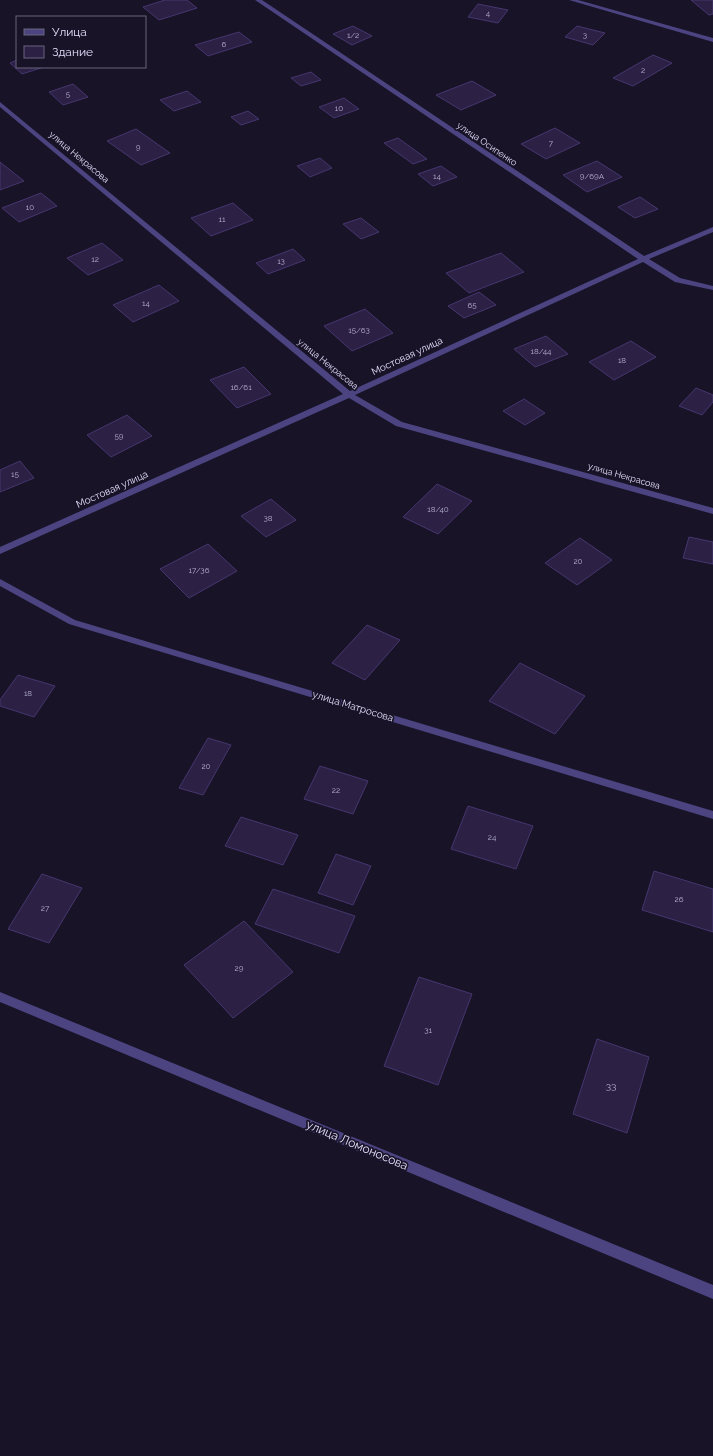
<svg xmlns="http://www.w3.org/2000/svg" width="713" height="1456" font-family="Raleway,sans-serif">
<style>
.building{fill:#2c2145;stroke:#46366f}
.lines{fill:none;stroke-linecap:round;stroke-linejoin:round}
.minor{fill:#4b4480;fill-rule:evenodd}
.labels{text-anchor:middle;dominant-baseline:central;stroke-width:3.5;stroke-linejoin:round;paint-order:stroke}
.number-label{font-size:8px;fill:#b5aece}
.far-street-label{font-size:9px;fill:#e3ddfb;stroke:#181327}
.street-label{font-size:10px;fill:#e3ddfb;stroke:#181327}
.near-number-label{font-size:10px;fill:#b5aece}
.near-street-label{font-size:12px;fill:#e3ddfb;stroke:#181327}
</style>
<rect width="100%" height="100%" fill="#181327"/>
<!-- building -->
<path class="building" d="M165,0H187L197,8L159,20L143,7Z
M691,0H713V14L709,15Z
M478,4L508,10L498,23L468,17Z
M353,26L372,36L352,45L333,34Z
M577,26L605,33L593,45L565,37Z
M239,32L252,42L208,56L195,45Z
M653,55L672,63L633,86L613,78Z
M17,60V67H44L22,74L10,63Z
M311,72L321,80L301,86L291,78Z
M472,81L496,95L461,110L436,95Z
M73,84L88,97L63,105L49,92Z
M187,91L201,102L174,111L160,100Z
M344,98L359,109L334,118L319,107Z
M248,111L259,119L241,125L231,117Z
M555,128L580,143L546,159L521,144Z
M136,129L170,153L141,165L107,141Z
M398,138L427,159L413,164L384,143Z
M320,158L332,168L310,177L297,166Z
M597,161L622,177L587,192L563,175Z
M0,162L24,181L0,190Z
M441,166L457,177L433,186L418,174Z
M41,193L57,206L19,222L2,208Z
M640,197L658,209L635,218L618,207Z
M233,203L253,220L211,236L191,218Z
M361,218L379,232L361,239L343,224Z
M102,243L123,260L88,275L67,258Z
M293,249L305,260L268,274L256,263Z
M501,253L524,272L469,293L446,273Z
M159,285L179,301L133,322L113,305Z
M479,292L496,305L464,318L448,306Z
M365,309L393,333L352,351L324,326Z
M546,336L568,354L535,367L514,349Z
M631,341L656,357L614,380L589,362Z
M244,367L271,394L237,408L210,380Z
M696,388L713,395V402L702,415L679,406Z
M524,399L545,413L525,425L503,411Z
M127,415L152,436L111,457L87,435Z
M20,461L34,478L0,492V470Z
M437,484L472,501L438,534L403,517Z
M271,499L296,520L266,537L241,516Z
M689,537L713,542V564L683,558Z
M580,538L612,560L577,585L545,563Z
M208,544L237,571L189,598L160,569Z
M367,625L400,640L365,680L332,663Z
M520,663L585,696L555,734L489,701Z
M18,675L55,686L34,717L0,706V700Z
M208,738L231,745L203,795L179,788Z
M320,766L368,781L353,814L304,799Z
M468,806L533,826L516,869L451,849Z
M241,817L298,835L283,865L225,846Z
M336,854L371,866L353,905L318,893Z
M654,871L713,889V932L642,910Z
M42,874L82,888L49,943L8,929Z
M273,889L355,916L339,953L255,924Z
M244,921L293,972L233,1018L184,965Z
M419,977L472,994L438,1085L384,1066Z
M597,1039L649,1057L627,1133L573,1114Z"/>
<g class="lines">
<!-- minor -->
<path class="minor" d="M255,0H262L644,256L713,227V232L649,259L680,278L713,286V290L675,282L643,262L355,395L402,422L713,508V514L396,426L349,398L0,554V547L343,394L0,107V102L350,391L638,259Z
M569,0H578L713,38V42Z
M0,579L75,620L713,811V819L69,624L0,586Z
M0,992L713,1285V1299L0,1002Z"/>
</g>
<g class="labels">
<!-- number labels -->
<g class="number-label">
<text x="488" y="13">4</text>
<text x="353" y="35">1/2</text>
<text x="585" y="35">3</text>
<text x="224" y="44">6</text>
<text x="643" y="70">2</text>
<text x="68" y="94">5</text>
<text x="339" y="108">10</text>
<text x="551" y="143">7</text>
<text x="138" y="147">9</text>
<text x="437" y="176">14</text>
<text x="592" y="176">9/69А</text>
<text x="30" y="207">10</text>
<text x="222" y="219">11</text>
<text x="95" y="259">12</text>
<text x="281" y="261">13</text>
<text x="146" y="303">14</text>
<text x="472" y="305">65</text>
<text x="359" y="330">15/63</text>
<text x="541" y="351">18/44</text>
<text x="622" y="360">18</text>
<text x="241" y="387">16/61</text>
<text x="119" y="436">59</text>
<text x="15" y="474">15</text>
<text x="438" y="509">18/40</text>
<text x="268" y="518">38</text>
<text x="578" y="561">20</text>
<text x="199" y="570">17/36</text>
<text x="28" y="693">18</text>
<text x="206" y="766">20</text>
<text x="336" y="790">22</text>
<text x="492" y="837">24</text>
<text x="679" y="899">26</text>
<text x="45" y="908">27</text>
<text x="239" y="968">29</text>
<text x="428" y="1030">31</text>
</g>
<!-- far-street labels -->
<g class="far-street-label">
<text transform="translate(487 144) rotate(34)">улица Осипенко</text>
<text transform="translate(79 157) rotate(40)">улица Некрасова</text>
<text transform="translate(328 364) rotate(39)">улица Некрасова</text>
<text transform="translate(624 476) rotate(16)">улица Некрасова</text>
</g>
<!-- street labels -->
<g class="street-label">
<text transform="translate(407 356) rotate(-25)">Мостовая улица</text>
<text transform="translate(112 489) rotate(-24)">Мостовая улица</text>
<text transform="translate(353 706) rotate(17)">улица Матросова</text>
</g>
<!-- near-number labels -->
<g class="near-number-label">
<text x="611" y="1085">33</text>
</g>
<!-- near-street labels -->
<g class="near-street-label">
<text transform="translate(357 1145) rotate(23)">улица Ломоносова</text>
</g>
</g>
<!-- legend -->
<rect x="16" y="16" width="130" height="52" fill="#181327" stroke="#69647c"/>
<rect x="24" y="29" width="20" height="6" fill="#4b4480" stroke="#69647c"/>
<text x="52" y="36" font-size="12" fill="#e3ddfb">Улица</text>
<rect x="24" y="46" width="20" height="12" fill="#2c2145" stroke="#69647c"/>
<text x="52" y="56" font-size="12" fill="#e3ddfb">Здание</text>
</svg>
